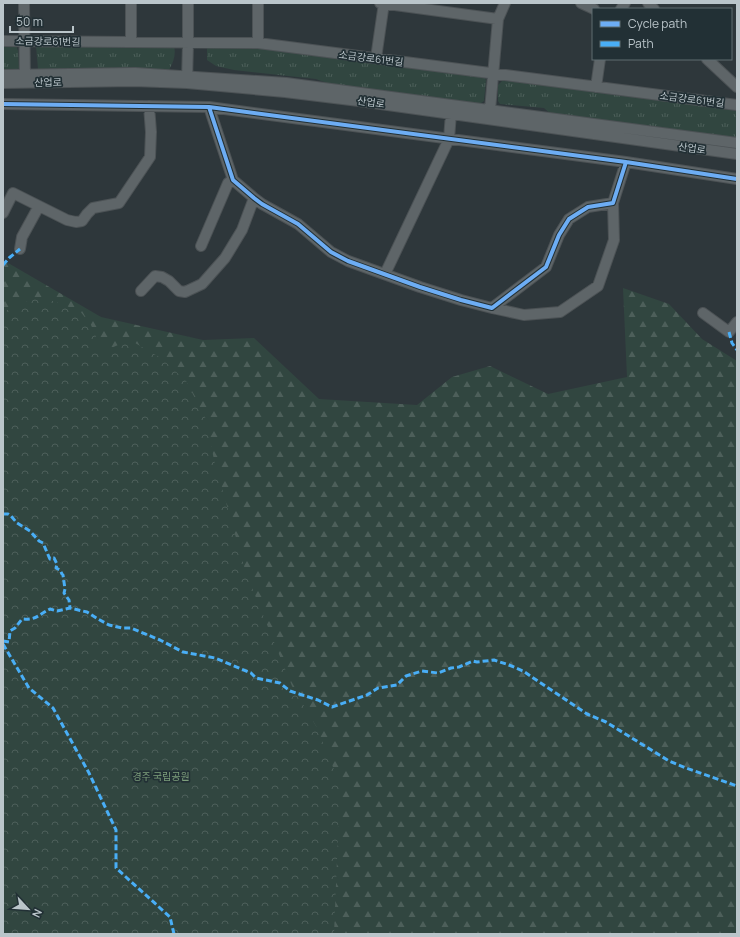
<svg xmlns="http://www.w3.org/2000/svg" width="740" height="937" font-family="Manrope,'Noto Sans KR',sans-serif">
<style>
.grass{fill:url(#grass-tufts)}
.forest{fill:url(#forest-firs)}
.park{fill:url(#park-crowns)}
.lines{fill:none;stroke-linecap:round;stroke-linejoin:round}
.minor-casing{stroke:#4c5255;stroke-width:12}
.minor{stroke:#5e6568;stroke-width:10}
.quiet{stroke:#49aef6;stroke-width:3;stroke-dasharray:6 3;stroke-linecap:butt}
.cycleway-casing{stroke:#223035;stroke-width:6}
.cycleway{stroke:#6dadf4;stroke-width:4}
.labels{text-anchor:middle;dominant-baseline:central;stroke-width:3.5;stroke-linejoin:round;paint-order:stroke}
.street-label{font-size:10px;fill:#bac5ca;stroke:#223035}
.park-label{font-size:10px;fill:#7d9e7b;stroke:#223035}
</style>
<defs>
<pattern id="grass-tufts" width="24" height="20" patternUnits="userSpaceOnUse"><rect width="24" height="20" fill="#314640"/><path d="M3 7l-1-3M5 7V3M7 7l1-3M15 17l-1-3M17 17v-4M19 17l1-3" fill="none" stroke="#4d5f5a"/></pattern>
<pattern id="forest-firs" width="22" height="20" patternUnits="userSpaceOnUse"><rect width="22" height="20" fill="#314640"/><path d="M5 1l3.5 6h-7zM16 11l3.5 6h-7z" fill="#4d5f5a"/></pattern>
<pattern id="park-crowns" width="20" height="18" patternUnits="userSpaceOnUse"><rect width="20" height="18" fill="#314640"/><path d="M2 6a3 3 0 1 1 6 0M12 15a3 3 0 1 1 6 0" fill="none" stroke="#4d5f5a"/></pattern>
</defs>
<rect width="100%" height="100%" fill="#2e373b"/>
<!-- grass -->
<path class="grass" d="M3,45H16L18,51L19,68L15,70H3Z
M174,45C176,54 174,61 169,70L40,72L38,69L36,46Z
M207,45L257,46L482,74L486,80L484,101L477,106L338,87L316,79L234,70L216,66L207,60Z
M504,79L737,111V139L552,115L544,108L500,104L498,101V85Z"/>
<!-- forest -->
<path class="forest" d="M3,260L101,317L203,340L254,338L319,399L417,405L452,377L490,366L548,394L627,377L623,288L669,304L702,339L737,361V934H3Z"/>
<!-- park -->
<path class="park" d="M32,299L53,301L80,311L91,325L101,348H111L130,340L161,358L186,381L206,419L214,460L246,573L292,686L316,726L340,784L334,934H3V312Z"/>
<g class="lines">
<!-- minor casing -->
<g class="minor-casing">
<path id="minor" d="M24,3L25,81
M131,3V42
M380,3L498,19
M581,3L594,9
M648,3L654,9
M621,9L625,3
M3,41L258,43L737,105
M258,43V3
M376,58L384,3
M707,59L737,87
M3,75L135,73L286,83L737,143
M187,81L188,43V3
M3,83L134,81L187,83L285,92L359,101L737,154
M596,87L600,59
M3,104L209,107L626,162L737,179
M209,107L233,180L254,198L262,204L298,224L331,252L348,261L420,287L461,300L492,308L546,267L559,235L569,219L588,207L613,203L626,162
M490,110L498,19L505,3
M3,213L13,193L67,220L76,222L82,221L87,214L93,208L119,203L150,157L151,132L149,106
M201,246L228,183L233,180
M20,249L22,237L39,206
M385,274L449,139L451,113
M141,291L155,276L162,277L169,281L179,291L185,292L202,284L225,258L242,230L254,198
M492,308L524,315L560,312L598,286L614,240L613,203
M703,313L729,332L737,322"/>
</g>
<!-- minor -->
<use href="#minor" class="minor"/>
<!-- quiet -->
<path class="quiet" d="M3,265L9,258L20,249
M729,332L732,343L737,350
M3,514H8L11,516L17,523L30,531L39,541L43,543L49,557L50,559L54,558L57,564L56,568L60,570L62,574L63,575L65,589L64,593L69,600L70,608
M3,641L9,642L10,631L15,628L22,619C37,620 38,615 50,609L57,611L70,608L87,612L98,619L109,625L122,628H131L160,640L183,652L215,658L251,673L256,678L280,683L290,691L318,700L332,707L367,695L378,688L397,685L406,676L422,671L438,673L451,668L459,667L473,661L477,662L494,660L509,665L523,671L587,714L606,722L669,761L686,768L737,786
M3,644L29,688L53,708L89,773L116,830V868L170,917L174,934"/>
<!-- cycleway casing -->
<g class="cycleway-casing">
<path id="cycleway" d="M3,104L209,107L626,162L737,179
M209,107L233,180L254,198L262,204L298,224L331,252L348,261L420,287L461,300L492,308L546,267L559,235L569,219L588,207L613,203L626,162"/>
</g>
<!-- cycleway -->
<use href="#cycleway" class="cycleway"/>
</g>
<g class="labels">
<!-- street labels -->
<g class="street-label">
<text transform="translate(48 41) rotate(1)">소금강로61번길</text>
<text transform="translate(371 58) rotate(7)">소금강로61번길</text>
<text transform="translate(48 82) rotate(-1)">산업로</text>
<text transform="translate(692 99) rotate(7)">소금강로61번길</text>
<text transform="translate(371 102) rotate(8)">산업로</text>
<text transform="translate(692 148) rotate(8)">산업로</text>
</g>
<!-- park labels -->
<g class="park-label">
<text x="161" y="776">경주 국립공원</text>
</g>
</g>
<!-- border -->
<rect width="740" height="937" fill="none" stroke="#bac5ca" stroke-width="8"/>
<!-- legend -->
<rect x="592" y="8" width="140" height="52" fill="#223035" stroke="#5f6c71"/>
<rect x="600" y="21" width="20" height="6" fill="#6dadf4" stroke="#5f6c71"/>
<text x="628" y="28" font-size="12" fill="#bac5ca">Cycle path</text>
<rect x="600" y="41" width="20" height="6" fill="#49aef6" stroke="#5f6c71"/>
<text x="628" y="48" font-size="12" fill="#bac5ca">Path</text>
<!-- north arrow -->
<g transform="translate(28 909) rotate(116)" stroke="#223035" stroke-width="3" paint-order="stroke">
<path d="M0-3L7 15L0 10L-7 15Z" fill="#bac5ca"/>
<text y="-6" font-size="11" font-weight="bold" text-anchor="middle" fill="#bac5ca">N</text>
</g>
<!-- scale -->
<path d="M10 26v6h63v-6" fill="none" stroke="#bac5ca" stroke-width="2"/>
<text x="16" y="26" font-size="12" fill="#bac5ca" stroke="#223035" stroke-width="3" paint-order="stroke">50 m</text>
</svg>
